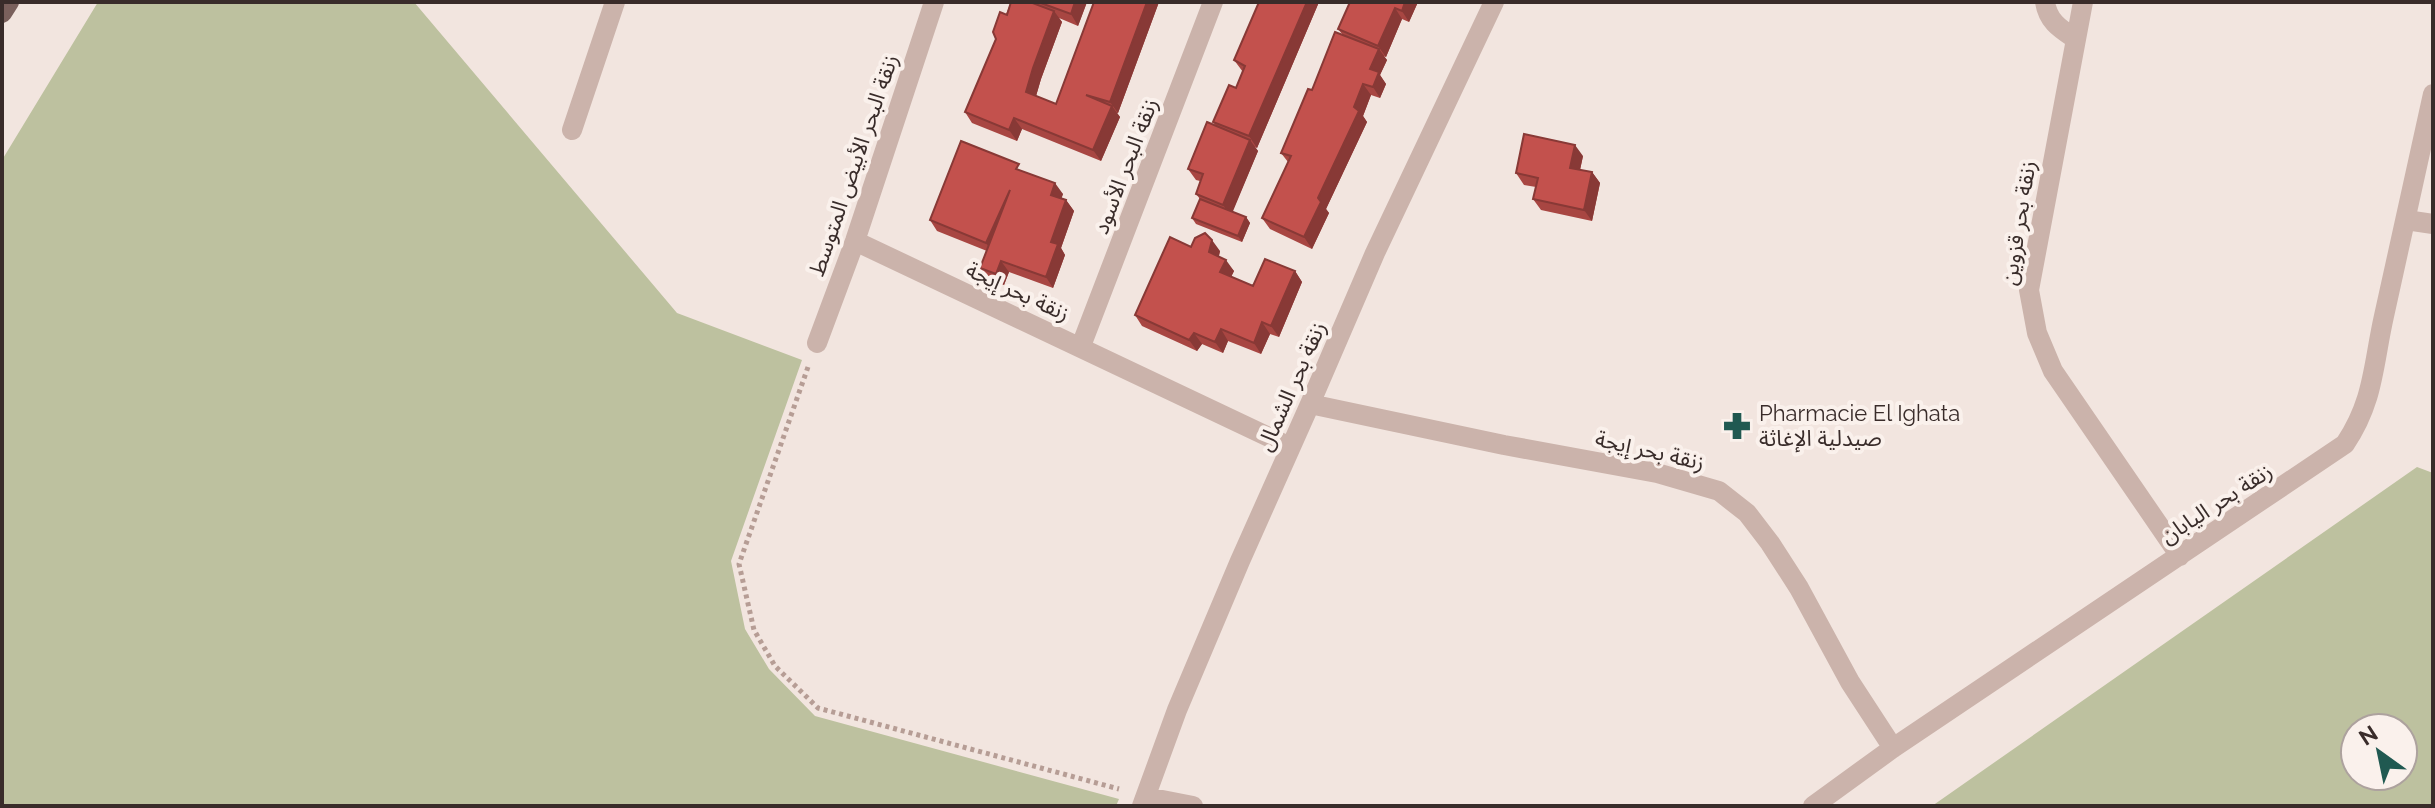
<svg xmlns="http://www.w3.org/2000/svg" width="2435" height="808" font-family="Raleway,'Noto Sans Arabic',sans-serif">
<style>
.green{fill:#bdc19f;fill-rule:evenodd}
.lines{fill:none;stroke-linecap:round;stroke-linejoin:round}
.path{stroke:#b69d95;stroke-width:5;stroke-dasharray:4 4;stroke-linecap:butt}
.minor{stroke:#cbb3ab;stroke-width:20}
.major{stroke:#7a605c;stroke-width:20}
.wall{fill:#a84642}
.shaded-wall{fill:#883936}
.building{fill:#c3514d;stroke:#883936;stroke-width:2}
.labels{text-anchor:middle;dominant-baseline:central;stroke-width:8;stroke-linejoin:round;paint-order:stroke}
.street-label{font-size:22px;fill:#392c2a;stroke:#faf1ec}
.poi-label{font-size:22px;fill:#392c2a;stroke:#faf1ec;text-anchor:start}
</style>
<rect width="100%" height="100%" fill="#f2e5df"/>
<!-- green -->
<path class="green" d="M98,2H414L677,313L802,360L731,561L745,629L769,669L815,716L1119,799L1116,806H2V160Z
M2417,467L2433,473V806H1932ZM2355,728H2403V776H2355Z"/>
<g class="lines">
<!-- path -->
<path class="path" d="M808,367L739,564L754,630L775,666L818,708L1119,789"/>
<!-- minor -->
<path class="minor" d="M2045,2C2048,21 2059,28 2074,38
M2083,2L2029,290L2037,333L2053,371L2180,556
M572,130L615,2
M2406,220L2433,224
M855,241L1290,447
M817,343L855,241L934,2
M1081,346L1213,2
M1310,404L1504,445L1657,473L1719,491L1747,513L1770,543L1799,588L1850,682L1893,748
M1147,797L1193,806
M1142,806L1177,710L1240,561L1310,404L1375,253L1494,2
M1813,806L1893,748L2345,444C2374,401 2373,365 2384,316C2401,242 2417,168 2433,94"/>
<!-- major -->
<path class="major" d="M2,13L9,2"/>
</g>
<!-- wall -->
<path class="wall" d="M1011,2H1087L1078,26L1059,18L1062,22L1041,79L1036,96L1056,104L1094,2H1159L1118,113H1117L1120,117L1101,161L1022,129L1017,141L972,123L965,112Z
M1259,2H1319L1257,148L1255,147L1258,151L1232,212L1246,217L1250,223L1242,242L1196,224L1192,218L1200,199L1196,194L1200,181L1196,180L1188,169L1216,126L1213,122L1236,88L1243,72L1234,60Z
M1350,2H1418L1409,22L1402,19L1386,57L1383,56L1387,60L1380,75L1386,84L1380,98L1371,95L1363,116L1367,122L1326,209L1329,213L1312,249L1270,229L1262,218L1288,162L1281,153L1312,90L1342,34L1338,29Z
M1583,156L1580,170L1592,172L1600,183L1592,221L1541,210L1533,199L1536,187L1524,185L1516,173Z
M1025,172L1063,194L1061,198L1066,200L1074,211L1061,248L1065,255L1053,288L1009,272L1004,285L988,280L980,268L987,251L937,231L930,220Z
M1191,247L1220,251L1219,256L1234,271L1231,277L1253,286L1295,271L1302,282L1279,337L1270,334L1261,354L1228,341L1223,353L1202,344L1197,351L1142,326L1135,315Z"/>
<!-- shaded-wall -->
<path class="shaded-wall" d="M1075,2H1087L1078,26L1071,14Z
M1147,2H1159L1118,113L1110,102Z
M1307,2H1319L1257,148L1249,136Z
M1405,2H1418L1409,22L1402,11Z
M1395,8L1402,19L1386,57L1378,46Z
M1054,11L1062,22L1041,79L1034,103L1026,92L1033,68Z
M1379,49L1387,60L1380,75L1386,84L1380,98L1373,87L1370,69Z
M1363,84L1371,95L1363,116L1367,122L1326,209L1329,213L1312,249L1304,237L1318,198Z
M1112,106L1120,117L1101,161L1093,150Z
M1014,118L1022,129L1017,141L1009,130Z
M1250,140L1258,151L1231,216L1223,205Z
M1575,145L1583,156L1578,179L1570,168Z
M1592,172L1600,183L1592,221L1584,210Z
M1055,183L1063,194L1059,206L1051,195Z
M1010,190L994,254L986,243Z
M1066,200L1074,211L1061,248L1065,255L1053,288L1046,277L1051,242Z
M1246,217L1250,223L1242,242L1238,236Z
M1212,240L1220,251L1217,263L1209,252Z
M1226,260L1234,271L1228,283L1220,272Z
M1001,261L1009,272L1004,285L996,274Z
M1295,271L1302,282L1279,337L1271,326Z
M1262,322L1270,334L1261,354L1254,343Z
M1221,329L1228,341L1223,353L1215,342Z
M1194,333L1202,344L1197,351L1189,340Z"/>
<!-- building -->
<path class="building" d="M1011,2H1030L1054,11L1033,68L1026,92L1056,104L1094,2H1147L1110,102L1086,95L1112,106L1093,150L1014,118L1009,130L965,112L996,39L993,32L1000,12L1007,15Z
M1038,2H1075L1071,14Z
M1259,2H1307L1249,136L1213,122L1229,85L1236,88L1245,66L1234,60Z
M1350,2H1405L1402,11L1395,8L1378,46L1338,29Z
M1335,32L1379,49L1370,69L1379,72L1373,87L1363,84L1354,107L1359,111L1318,198L1321,202L1304,237L1262,218L1291,156L1281,153L1308,89L1312,90Z
M1207,122L1250,140L1223,205L1196,194L1203,174L1188,169Z
M1524,134L1575,145L1570,168L1592,172L1584,210L1533,199L1538,178L1516,173Z
M961,141L1019,164L1016,169L1055,183L1051,195L1066,200L1051,242L1058,244L1046,277L1001,261L996,274L980,268L1010,190L986,243L930,220Z
M1200,199L1246,217L1238,236L1192,218Z
M1205,233L1212,240L1209,252L1226,260L1220,272L1253,286L1265,259L1295,271L1271,326L1262,322L1254,343L1221,329L1215,342L1194,333L1189,340L1135,315L1170,237L1191,247L1195,238Z"/>
<!-- icons -->
<defs>
<g id="pharmacy-bare" transform="scale(2.16)"><path d="M-2-6h4v4h4v4h-4v4h-4v-4h-4v-4h4Z" fill="#205951" stroke="#faf1ec" stroke-width="2.5" paint-order="stroke"/></g>
</defs>
<g fill-rule="evenodd">
<use href="#pharmacy-bare" x="1737" y="426"/>
</g>
<g class="labels">
<!-- street labels -->
<g class="street-label">
<text transform="translate(853 165) rotate(-71)">زنقة البحر الأبيض المتوسط</text>
<text transform="translate(1125 166) rotate(-69)">زنقة البحر الأسود</text>
<text transform="translate(2018 223) rotate(-81)">زنقة بحر قزوين</text>
<text transform="translate(1018 291) rotate(25)">زنقة بحر إيجة</text>
<text transform="translate(1291 386) rotate(-66)">زنقة بحر الشمال</text>
<text transform="translate(1650 450) rotate(13)">زنقة بحر إيجة</text>
<text transform="translate(2216 503) rotate(-33)">زنقة بحر اليابان</text>
</g>
<!-- poi labels -->
<g class="poi-label">
<text x="1759" y="413">Pharmacie El Ighata<tspan x="1759" dy="25">صيدلية الإغاثة</tspan></text>
</g>
</g>
<!-- border -->
<rect width="2435" height="808" fill="none" stroke="#392c2a" stroke-width="8"/>
<!-- north arrow -->
<g transform="translate(2379 752) rotate(327)"><circle r="38" fill="#faf1ec" stroke="#ada29e" stroke-width="2"/>
<path d="M0-6L14 30L0 20L-14 30Z" fill="#205951"/>
<text y="-12" font-size="22" font-weight="bold" text-anchor="middle" fill="#392c2a">N</text>
</g>
</svg>
